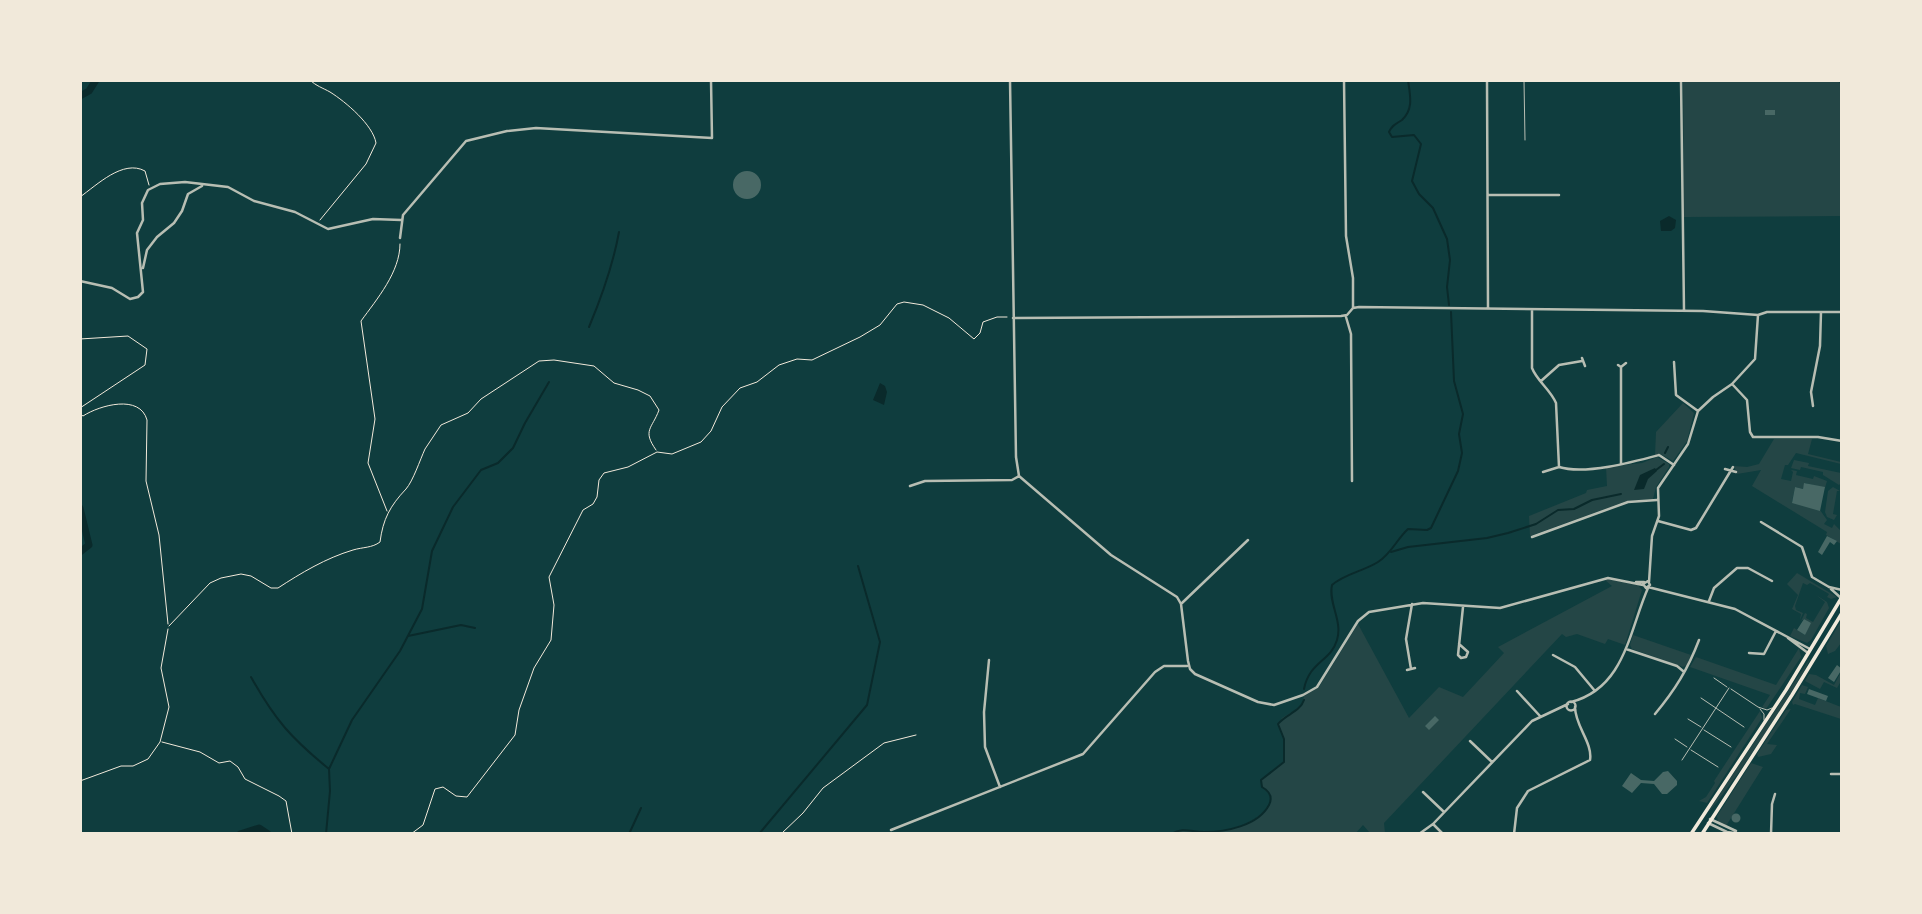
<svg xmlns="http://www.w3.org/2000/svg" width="1922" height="914" font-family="Overpass,sans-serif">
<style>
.green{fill:#244646}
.water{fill:#0a2a2b}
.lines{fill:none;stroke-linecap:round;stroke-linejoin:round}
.stream{stroke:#0a2a2b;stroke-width:2}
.river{stroke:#0a2a2b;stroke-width:7}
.building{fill:#486865}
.path{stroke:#f1e9da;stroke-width:1}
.service{stroke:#b8beb3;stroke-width:1}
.minor{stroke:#b8beb3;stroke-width:2.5}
.primary{stroke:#f1e9da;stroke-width:3.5}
</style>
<rect width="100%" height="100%" fill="#0f3d3e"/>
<!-- green -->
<path class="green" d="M1836,80L1841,84V216L1684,217L1683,81Z
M1683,403L1694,413L1687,441L1673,461L1660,454L1655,455L1656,432Z
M1774,439H1812L1808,454L1841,462V464L1796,453L1788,465H1785L1781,479L1791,481L1793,472L1791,470L1797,471L1796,475L1813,479L1814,476L1827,481L1825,488L1805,483L1803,489L1795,487L1792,502L1820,510L1827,520L1824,524L1832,528L1834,524L1841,531V544L1826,535L1827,532L1752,486L1761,470L1737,474L1734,466L1747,467L1759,464Z
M1657,457L1669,464V467L1656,487L1653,499L1627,501L1530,536L1529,516L1586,493L1587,490L1607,486L1606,467L1642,463Z
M1794,460L1809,463L1808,466L1841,473V483L1839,485L1823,475V472L1801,467L1800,470L1791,468Z
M1833,487L1840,491H1837L1833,514L1837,515L1834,520L1827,517L1825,512L1828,491Z
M1797,573L1837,597L1831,599L1827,597L1829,594L1810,583L1807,585L1803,583L1795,606L1796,610L1803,613L1800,620L1801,614L1792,609L1798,595L1787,584Z
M1609,579L1638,585L1642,590L1625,645L1608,639L1605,644L1577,634L1566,637L1562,634L1384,823L1385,833H1370L1363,825L1355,834H1171C1182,827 1191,832 1203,832C1223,833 1245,827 1260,815C1267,809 1271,805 1271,796L1262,787L1261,780L1284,761V739L1278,724L1282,718L1302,706L1304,696L1319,687L1358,624L1409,718L1439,687L1463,697L1504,653L1498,647L1612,586L1605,580Z
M1816,595L1827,602L1829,608L1811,640L1807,643L1790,636L1794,628L1805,635L1807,621L1804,619L1801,621L1805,613L1807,614L1806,618L1813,622L1825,602Z
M1841,621V643L1835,651L1828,654L1826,646Z
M1633,635L1691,655L1687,665L1683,667L1632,649L1630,645Z
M1799,648L1801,657L1766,709L1762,707L1770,695L1690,667L1696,657L1776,685Z
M1810,658C1808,671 1720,804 1708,812Z
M1841,672V681L1837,688L1824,682L1820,689L1805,681L1809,674L1816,675L1834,685Z
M1802,685L1808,687L1805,694L1800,693L1799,699L1815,705L1818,698L1841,707V719L1795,704L1793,705L1792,702Z
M1791,709L1767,744L1777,745L1771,754L1758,757L1757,754L1786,710Z
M1760,711L1762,718L1707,803L1699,801L1706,797L1715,783L1714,781Z
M1751,763L1763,767L1726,826L1718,822L1717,816Z"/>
<!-- water -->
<path class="water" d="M1669,216L1676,220L1675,228L1671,231H1661L1660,221Z
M880,383L885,386L887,392L884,405L873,400Z
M1655,468L1657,471L1648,479L1644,489L1634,490L1640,475Z"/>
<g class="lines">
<!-- stream -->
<path class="stream" d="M1408,80C1410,95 1414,109 1402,120C1396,124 1392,125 1389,132L1392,137L1414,135L1421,144L1412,181L1419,194L1433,208L1447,239L1450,260L1447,287L1449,305
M589,327C602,296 613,265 619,232
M1665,453L1668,447
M1656,470L1664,464
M1391,552L1408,547L1487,538L1508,533L1536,524L1558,510L1574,509L1592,500L1621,494
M408,636L461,625L475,628
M251,677C275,720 291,738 329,769L330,791L326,834
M1304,689C1309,662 1331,661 1337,640C1343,621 1328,603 1332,585C1344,574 1364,571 1378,562C1391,554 1397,539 1408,529L1427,530L1431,528L1458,471L1462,453L1459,434L1463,414L1454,381L1451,312
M329,769L352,720L400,651L422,609L432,551L453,507L481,470L498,463L513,448L525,423L549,382
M629,834L641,808
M759,834L867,705L880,642L858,566
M1171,834C1183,827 1191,832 1204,832C1225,832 1258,826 1269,805C1273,797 1269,791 1262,787L1261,780L1284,762V739L1278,724C1286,714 1300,712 1304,700"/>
<!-- river -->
<path class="river" d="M80,96L89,91L96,80
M80,508L89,545L80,552
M240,834L259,828L268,834"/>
</g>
<!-- building -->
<path class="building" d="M1765,110H1775V115H1765Z
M733 185a14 14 0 1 1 28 0a14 14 0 1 1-28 0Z
M1804,483L1825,487L1820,511L1792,503L1795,487L1803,489Z
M1827,536L1837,541L1834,545L1830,542L1822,555L1818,552Z
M1804,619L1811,623L1805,635L1797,630Z
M1837,665L1842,669L1834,682L1828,678Z
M1809,689L1828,696L1826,701L1807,694Z
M1435,716L1439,720L1429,730L1425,726Z
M1668,771L1677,781V785L1667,794H1662L1654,784L1641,783L1632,793L1622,786L1631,773L1641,780L1654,781L1663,772Z
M1731.5 818a4.5 4.5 0 1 1 9 0a4.5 4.5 0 1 1-9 0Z"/>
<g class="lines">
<!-- path -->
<path class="path" d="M310,80C316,86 323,88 330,92C346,102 373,125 376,143L366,164L320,220
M80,197C97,185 123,159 145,171L149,185
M80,339L128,336L147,349L145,365L80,408
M80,414L83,416C100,405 140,394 147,420L146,481L159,535L168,624
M387,511L368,463L375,419L361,321C377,299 400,272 400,244
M169,626L210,583L221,578L241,574L251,576L271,588H278C301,573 326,558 353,550C363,547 372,548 380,542C383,519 390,506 406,489C413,481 420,460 425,449L441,425L468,413L481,399L539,361L554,360L594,366L614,383L638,390L650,396L659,410C652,429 642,430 656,450
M162,742L200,752L219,763L230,761L238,767L245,779L279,796L286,801L292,834
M80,781L121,766H133L148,759L160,742L169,707L161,668L168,629
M411,834L423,825L435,789L443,787L456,796L467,797L515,735L519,710L534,668L551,640L554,605L549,577L583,510L593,504L597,497L599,480L604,473L628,467L657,452L672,454L701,442L711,431L722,407L740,388L757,382L779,365L797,359L812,360L860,337L880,325L897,304L904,302L923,305L949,318L974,339L980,333L983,322L997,317H1007
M781,834L803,813L823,788L884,743L916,735"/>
<!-- service -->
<path class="service" d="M1524,80L1525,140
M1714,678L1727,687
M1731,689L1758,707L1767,710L1772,708
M1701,698L1744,727
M1760,709L1764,714V720
M1688,719L1701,727
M1704,730L1731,747
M1675,739L1687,747
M1691,750L1718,767
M1682,760L1729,688"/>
<!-- minor -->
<path class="minor" d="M1010,80L1016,457L1019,476L1111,555L1177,597L1181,604L1188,661L1190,669L1195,674L1258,702L1274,705L1303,695L1317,687L1358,621L1369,612L1423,603L1500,608L1608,578L1643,585
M1344,80L1346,236L1353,278V308
M1487,80L1488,308
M1681,80L1684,310
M1489,195H1559
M400,238L403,215L466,141L507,131L536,128L712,138L711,80
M143,268L147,250L157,237L174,223L182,211L188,194L202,186
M80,281L112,288L130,299L138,297L143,292L137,233L143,220L142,203L148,190L160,184L185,182L228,187L254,201L295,212L328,229L373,219L401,220
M1532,310V368C1537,381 1550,389 1556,403L1559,467C1585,475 1633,462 1659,455L1674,465
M1346,317L1351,334L1352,481
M1013,318L1341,316L1347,315L1353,308L1359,307L1703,311L1758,315L1767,312H1842
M1582,358L1585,366
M1674,362L1676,395L1698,411
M1618,365L1621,367L1626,363
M1621,367V464
M1541,381L1559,365L1582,361
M1733,385L1747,400L1750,432L1753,437H1818L1842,441
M1813,406L1811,392L1820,346L1821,312
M1725,469L1736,472
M1543,472L1559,467
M910,486L925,481L1012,480L1019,476
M1658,521L1691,530L1696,528L1733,467
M1761,522L1802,547L1812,577L1829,587L1842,590
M1532,537L1628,502L1657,500
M1648,581L1650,585L1646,588L1643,584Z
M1636,582H1644
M1649,582L1652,536L1659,516L1658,488L1688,444L1698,411L1713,397L1732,384L1755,359L1758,315
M1648,587L1735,609L1810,649
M1831,589L1841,598
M1709,601L1714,588L1737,568H1748L1772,581
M1182,603L1248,540
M1788,638L1808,653
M1459,644L1468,652L1466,657L1461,658L1458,655L1463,607
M1626,649L1677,666L1683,671
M1749,653L1764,654L1776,631
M1553,655L1575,667L1595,691
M989,660L984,712L985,747L1000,787
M1411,669L1406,639L1412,604
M1407,670L1415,668
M1517,691L1540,716
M1566.5 706a4.5 4.5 0 1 1 9 0a4.5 4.5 0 1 1-9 0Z
M1571,702C1625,688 1629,631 1648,588
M1655,714C1675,690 1688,669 1699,640
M1470,741L1492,762
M1831,774H1842
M1423,792L1443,811
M1710,819L1736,831
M1708,823L1727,832L1741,834
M1433,824L1443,834
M891,830L1083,754L1155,672L1164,666H1187
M1419,834L1433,824L1532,721L1568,704
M1514,834L1517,808L1528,791L1590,760C1593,743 1575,726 1575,707
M1771,834L1772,804L1775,794"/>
<!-- primary -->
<path class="primary" d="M1691,834L1786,690L1842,597
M1702,834L1792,695L1842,613"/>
</g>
<!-- border -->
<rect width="1922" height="914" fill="none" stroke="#f1e9da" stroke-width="164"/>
</svg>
